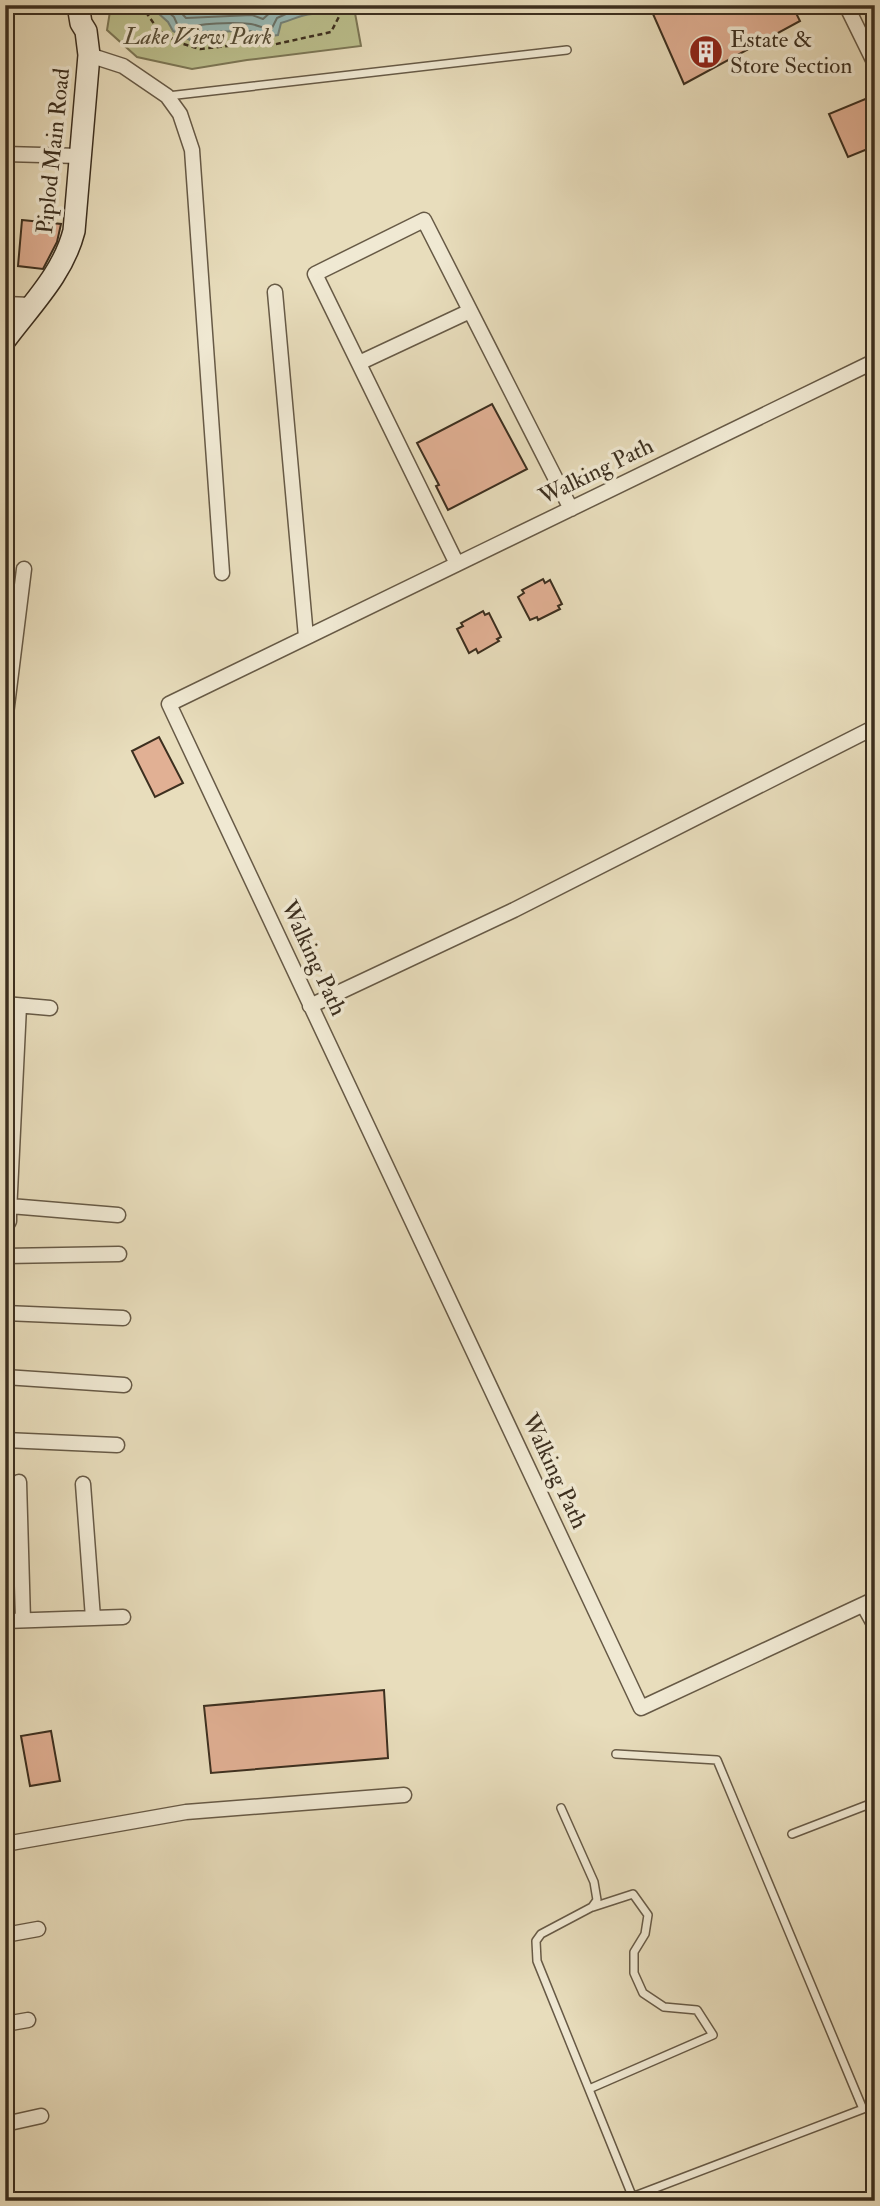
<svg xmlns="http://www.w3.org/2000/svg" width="880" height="2206" font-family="'IM FELL Double Pica',serif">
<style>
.green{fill:#bbbf8d;stroke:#7c7756;stroke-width:2}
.water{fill:#98bab7;stroke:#73827a;stroke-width:2}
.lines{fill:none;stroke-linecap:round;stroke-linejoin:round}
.shore{stroke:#6a746b;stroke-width:2}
.building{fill:#e1b094;stroke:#3c2f1f;stroke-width:2}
.lane-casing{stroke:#675a46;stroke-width:10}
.street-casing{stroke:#675a46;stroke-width:17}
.secondary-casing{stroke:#3c2f1f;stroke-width:24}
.path{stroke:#3c2f1f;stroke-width:2.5;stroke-dasharray:5 3.5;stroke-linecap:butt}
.lane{stroke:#f0e9d3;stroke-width:7}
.street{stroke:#f0e9d3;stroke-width:14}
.secondary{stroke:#f0e9d3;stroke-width:21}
.labels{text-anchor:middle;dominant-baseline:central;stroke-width:7;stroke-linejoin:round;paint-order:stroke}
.park-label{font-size:23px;font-style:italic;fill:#554c35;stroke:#f0e9d3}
.poi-label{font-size:23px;fill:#3c2f1f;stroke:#f0e9d3;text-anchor:start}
.street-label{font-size:23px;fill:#3c2f1f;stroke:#f0e9d3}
</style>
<rect width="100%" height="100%" fill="#e8ddbc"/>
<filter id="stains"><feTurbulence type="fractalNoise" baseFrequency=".00286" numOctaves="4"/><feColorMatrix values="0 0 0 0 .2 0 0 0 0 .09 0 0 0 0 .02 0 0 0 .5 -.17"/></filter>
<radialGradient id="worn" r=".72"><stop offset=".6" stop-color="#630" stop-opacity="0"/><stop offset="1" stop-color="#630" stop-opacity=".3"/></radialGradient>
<!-- green -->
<path class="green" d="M111,5H402L355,13L361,46L247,60L192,69L137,57L107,30Z"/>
<!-- water -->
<path class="water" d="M149,5H313L312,14C299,15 293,20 281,23L278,35L264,37L251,31L193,32L190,40L173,31L168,22Z"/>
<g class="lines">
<!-- shore -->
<path class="shore" d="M160,5L174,17L178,26L184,29C198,23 234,22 251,24C259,25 263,30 272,28L277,18L306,5
M174,5L186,18L252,15L263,19L273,10L286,5"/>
</g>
<!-- building -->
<path class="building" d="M649,5H792L800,21L684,84Z
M875,95V146L848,157L829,114Z
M22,220L61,224L57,242L43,269L18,266Z
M492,404L527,469L448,510L436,486L439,485L417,443Z
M543,579L545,583L550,580L562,604L558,606L560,609L538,620L537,617L530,620L518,597L524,593L522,590Z
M483,611L485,615L489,613L501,637L497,639L499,641L478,653L476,649L469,653L457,629L463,626L461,623Z
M159,737L183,783L155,797L132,751Z
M384,1690L388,1758L211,1773L204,1706Z
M51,1731L60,1781L30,1786L21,1736Z"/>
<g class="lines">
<!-- lane casing -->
<g class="lane-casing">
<path id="lane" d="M168,96L567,50
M860,1606L875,1633
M616,1754L717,1760L863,2109L632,2197
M561,1808L594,1882L597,1900L592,1907L541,1934L536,1941L537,1961L633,2198
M792,1834L875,1802
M589,2089L713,2035L697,2010L664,2007L643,1993L634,1973V1952L645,1934L648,1915L633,1894L593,1907"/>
</g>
<!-- street casing -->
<g class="street-casing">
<path id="street" d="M846,5L875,64
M89,55L123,66L167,96L180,114L192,150L222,573
M5,154L79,156
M275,292L306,637
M5,304L31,305
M875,361L169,704L641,1708L875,1599
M359,363L470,311
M457,564L315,274L424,220L571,509
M5,722L24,569
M5,1004L50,1008
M310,1006L514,910L875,727
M10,1206L118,1215
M5,1228L9,1221V1213L19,1006
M5,1256L119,1254
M5,1313L123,1318
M5,1377L124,1385
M5,1440L117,1445
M19,1482L23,1620
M83,1484L93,1618
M5,1621L123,1617
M5,1844L186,1812L404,1795
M5,1935L38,1929
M5,2024L28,2020
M5,2124L41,2116"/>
</g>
<!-- secondary casing -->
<g class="secondary-casing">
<path id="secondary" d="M5,340C31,305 63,274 74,231L89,55L86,31L81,23L78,5"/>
</g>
<!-- path -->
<path class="path" d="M141,5L159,31L180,43L200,49L245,44L272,45L331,32L344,7L349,5"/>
<!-- lane -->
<use href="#lane" class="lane"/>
<!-- street -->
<use href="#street" class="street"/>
<!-- secondary -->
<use href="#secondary" class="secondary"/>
</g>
<!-- icons -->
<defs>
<g id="building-disc" transform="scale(1.75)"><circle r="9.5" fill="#8f2418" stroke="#f0e9d3"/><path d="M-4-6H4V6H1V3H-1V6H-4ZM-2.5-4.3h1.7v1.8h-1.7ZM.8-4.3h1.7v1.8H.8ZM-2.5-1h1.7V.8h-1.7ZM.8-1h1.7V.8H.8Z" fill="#fff"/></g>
</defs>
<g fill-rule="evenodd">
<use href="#building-disc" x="706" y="52"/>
</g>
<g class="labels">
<!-- park labels -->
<g class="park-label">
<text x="198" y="36">Lake View Park</text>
</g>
<!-- poi labels -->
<g class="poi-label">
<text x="730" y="39">Estate &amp;<tspan x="730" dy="26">Store Section</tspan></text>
</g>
<!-- street labels -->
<g class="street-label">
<text transform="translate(53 151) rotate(-84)">Piplod Main Road</text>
<text transform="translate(596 471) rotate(-26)">Walking Path</text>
<text transform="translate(314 958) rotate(65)">Walking Path</text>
<text transform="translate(555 1471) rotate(65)">Walking Path</text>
</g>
</g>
<!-- margin -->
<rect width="880" height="2206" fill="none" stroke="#e8ddbc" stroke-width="28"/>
<rect x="7" y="7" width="866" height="2192" fill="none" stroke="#3c2f1f" stroke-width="3.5"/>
<rect x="14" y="14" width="852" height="2178" fill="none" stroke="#3c2f1f" stroke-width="2"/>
<rect width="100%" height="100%" filter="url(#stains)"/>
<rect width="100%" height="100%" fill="url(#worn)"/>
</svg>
